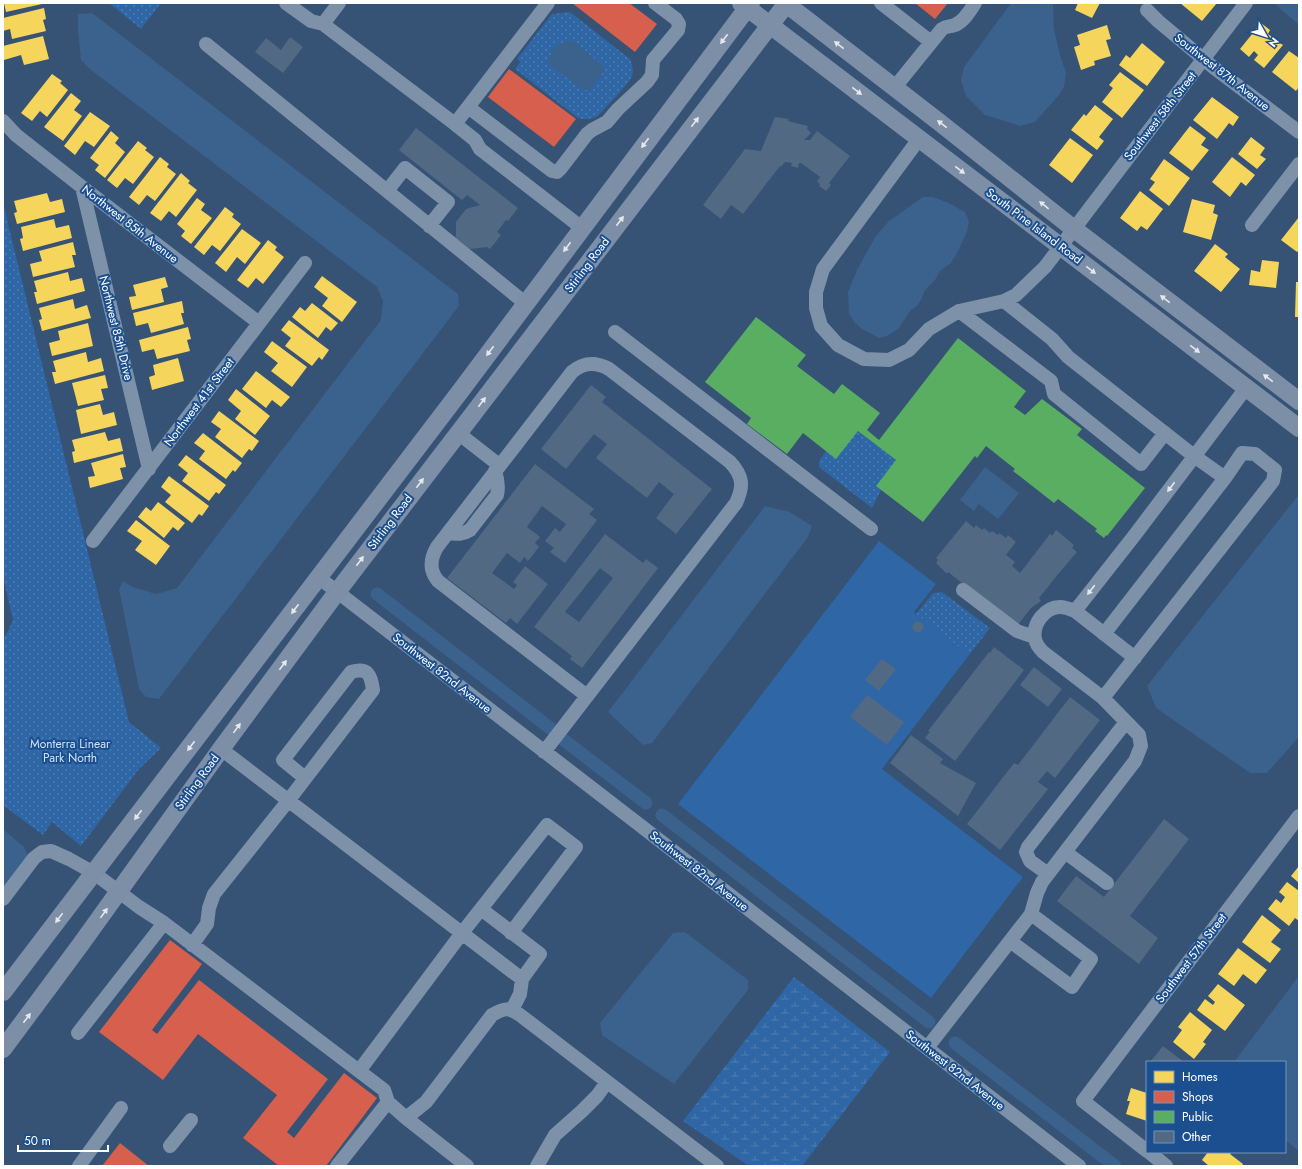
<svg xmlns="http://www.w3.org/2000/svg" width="1302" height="1169" font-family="Jost,sans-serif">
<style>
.grass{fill:url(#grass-dots)}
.wetland{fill:url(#wetland-marsh)}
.garden{fill:#2f66a5}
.water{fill:#3b618d}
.homes{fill:#f6d55c}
.shops{fill:#d6604d}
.public{fill:#5aae61}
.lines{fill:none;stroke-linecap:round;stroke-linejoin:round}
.canal{stroke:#3b618d;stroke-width:13}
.building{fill:#526984;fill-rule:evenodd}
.minor{stroke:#7d92a8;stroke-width:14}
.major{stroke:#7d8ea7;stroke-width:18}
.oneway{fill:#e5e8ed}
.oneway2{fill:#e5e9ee}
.labels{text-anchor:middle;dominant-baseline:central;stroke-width:4;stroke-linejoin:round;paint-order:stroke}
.street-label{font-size:12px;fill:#fff;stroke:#1b4f8f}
.park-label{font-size:12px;fill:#cfe3fa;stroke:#1b4f8f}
</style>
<defs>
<pattern id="grass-dots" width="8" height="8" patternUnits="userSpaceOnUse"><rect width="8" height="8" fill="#2f66a5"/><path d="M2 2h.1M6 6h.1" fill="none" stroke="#4e7db2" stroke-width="1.8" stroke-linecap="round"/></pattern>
<pattern id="wetland-marsh" width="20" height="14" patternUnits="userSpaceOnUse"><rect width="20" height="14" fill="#2f66a5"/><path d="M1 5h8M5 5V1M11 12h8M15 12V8" fill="none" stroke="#4e7db2"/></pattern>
</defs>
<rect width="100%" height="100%" fill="#365274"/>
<!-- grass -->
<path class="grass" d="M109,3H161L141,29Z
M570,12L630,59C633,66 634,71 631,78C630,82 600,115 596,117C590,119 584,120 578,118L515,69L520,62L517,59L552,14Z
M3,203L129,722L161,748L139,769L81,846L52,822L43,835L3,805V744L5,743L3,735V636L6,635L13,620L3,577Z
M858,431L896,460L872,508L819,467V461L826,451Z
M942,592L990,628L969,655L916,614L933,593Z"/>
<!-- wetland -->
<path class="wetland" d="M794,977L890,1052L802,1166H749L683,1121Z"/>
<!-- garden -->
<path class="garden" d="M879,541L936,584L914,612L969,655L882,769L1023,877L931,998L678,804Z"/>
<!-- water -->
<path class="water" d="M1011,3H1053L1054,29L1060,55L1066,73L1064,87L1059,95L1035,122L1020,126L985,115L966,96L961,80L964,67Z
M1277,3H1299V25L1277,6Z
M92,13L458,294L459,306L159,699L146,697L139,689L119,589L123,581L133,587L156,594L177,588L381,320L383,301L377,287L91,70L81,60L78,31V14Z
M569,41L576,43L603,66L604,71L597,81L589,90H583L551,66L547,61L555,46Z
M923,197H933L949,203L965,212L969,221L967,232L956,255L951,263L940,271L935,280L925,290L921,300L917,306L911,310L898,329L887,336L879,338L862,329L855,323L849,314L848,292L857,270L875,237L889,221Z
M985,467L1019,493L998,519L979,504L974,511L960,500Z
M1297,497H1299V737L1267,773H1250L1156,708L1147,686Z
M765,506L790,512L812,526L808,537L652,743L643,745L608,712Z
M3,829L24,847L28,856L3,891Z
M685,932L748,980V990L674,1084L602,1035L600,1023L673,933Z
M1299,976V1151L1285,1140V1062H1234Z"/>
<!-- homes -->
<path class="homes" d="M4,3H42V4L6,12Z
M1078,3H1100L1092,18L1075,10Z
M1180,3H1217L1202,21Z
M44,8L46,19L43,20L46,31L12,39L10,29L3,31V18Z
M1261,23L1270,30L1268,34L1283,45L1264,68L1254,60L1258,55L1254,51L1249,57L1240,49Z
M1107,25L1111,39L1106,40L1111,56L1094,61L1095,65L1081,70L1074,47L1080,45L1077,35Z
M43,36L49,59L24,65L21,55L4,60L3,46Z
M1142,43L1165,62L1147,86L1119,65L1126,55L1130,58Z
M1289,51L1299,58V87L1296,91L1272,72Z
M1120,72L1144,90L1122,118L1102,102L1113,88L1109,85Z
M52,74L62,81L60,83L68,90L47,117L40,111L32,121L21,113Z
M71,93L81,101L74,110L82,116L63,141L44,127Z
M1212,97L1239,117L1233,126L1229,123L1217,139L1193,120Z
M1095,105L1113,119L1099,137L1104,141L1097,150L1071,130L1084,114L1086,116Z
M90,112L110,126L94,147L85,141L75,155L64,146Z
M1190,126L1206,138L1201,145L1209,150L1192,171L1169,153Z
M111,131L119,138L115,143L125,152L105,178L95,170L99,165L90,158Z
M1251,137L1265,148L1260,155L1266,159L1257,169L1238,154Z
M1070,138L1093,155L1072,183L1049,165Z
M138,141L147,148L145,150L154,157L133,184L125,178L117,188L107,180Z
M160,157L169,164L167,167L176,174L155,201L147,195L139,205L129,197Z
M1232,157L1255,175L1246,186L1241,182L1230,197L1212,182Z
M1164,159L1190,178L1169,206L1149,190L1155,182L1150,179Z
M181,173L190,181L188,183L197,190L176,217L169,211L161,221L150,213Z
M1140,191L1163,209L1147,230L1141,226L1137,231L1120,218Z
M47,193L50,202L62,199L65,212L17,224L14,213L17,212L14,201Z
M197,198L205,204L201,210L212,218L191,244L181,236L185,231L177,224Z
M1192,199L1215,205L1213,213L1218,215L1211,240L1183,232Z
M225,207L234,214L232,217L241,224L220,251L212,245L204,255L194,247Z
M1299,217V250L1297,252L1281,240Z
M54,219L56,228L69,225L72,238L23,251L20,239L23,238L21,227Z
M242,229L261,243L245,264L237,257L226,272L215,263Z
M268,240L277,247L275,250L284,257L263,284L256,278L248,288L237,280Z
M73,242L76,255H72L75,267L33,277L30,264L42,261L39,251Z
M1215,244L1228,254L1225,257L1240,269L1221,292L1194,271Z
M1262,260L1279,262L1276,288L1249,285L1251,270L1260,272Z
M68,272L70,281L82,278L85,291L37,304L34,292H37L34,281Z
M322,276L357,302L342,322L322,306L328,298L314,287Z
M165,277L168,287L161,289L164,302L132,310L129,297L136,296L133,285Z
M1296,282H1299V317H1295Z
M73,299L75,309L87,305L91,318L42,331L39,320L42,319L39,308Z
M182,301L184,313H181L184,324L151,333L148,323L136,326L133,313Z
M312,303L338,323L331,331L326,327L318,338L292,317L300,307L305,311Z
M289,320L329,350L322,360L319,357L312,366L285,346L291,338L281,330Z
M88,323L93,346L52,356L49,343L60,340L58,331Z
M188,327L191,339L187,340L190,351L157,359L154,349L142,352L139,340Z
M272,341L307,367L292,387L271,371L278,363L264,352Z
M86,352L88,362L101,358L104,371L55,384L52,372H56L53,361Z
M178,358L184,381L152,390L149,377L155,375L153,365Z
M256,371L290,397L281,407L272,400L266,408L242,389Z
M105,375L108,388L101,389L104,400L78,406L72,383Z
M236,389L270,416L255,435L235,419L241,411L228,400Z
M100,404L103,415L114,412L117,425L81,434L76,410Z
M219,411L259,441L252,451L249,449L242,458L215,437L221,429L211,422Z
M105,432L108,441L120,438L123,451L74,463L72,452L75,451L72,440Z
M203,433L242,463L235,472L233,470L226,479L199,459L205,451L194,443Z
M123,454L126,467L120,468L123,479L90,488L88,477L95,476L91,463Z
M186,455L226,485L219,494L216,492L209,501L182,481L188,473L178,465Z
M169,476L209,506L202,516L199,514L192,523L165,502L171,495L161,487Z
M158,502L185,523L178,531L173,527L164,538L138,517L146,507L151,511Z
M136,520L170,546L156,565L135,550L142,541L127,531Z
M1299,866V883L1291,876Z
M1287,882L1299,891V921L1295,918L1289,926L1268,909L1276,899L1281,903L1285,897L1279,892Z
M1262,915L1281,930L1271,942L1281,949L1270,963L1242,942Z
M1238,948L1267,970L1256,984L1243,974L1234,986L1218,974Z
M1218,984L1245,1005L1225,1031L1197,1010L1205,999L1213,1005L1215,1002L1208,996Z
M1190,1012L1212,1030L1203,1042L1206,1044L1194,1059L1173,1042L1182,1030L1178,1027Z
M1131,1088L1147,1093V1121L1126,1114L1130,1101H1127Z
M1208,1152H1232L1230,1154L1243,1164L1242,1166H1209L1202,1160Z"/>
<!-- shops -->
<path class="shops" d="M572,3H629L657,24L635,52Z
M915,3H948L935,19Z
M509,69L576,119L554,147L488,97Z
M170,940L202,964L152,1030L157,1034L199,980L328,1079L287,1132L294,1138L344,1073L377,1098L326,1166H279L243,1138L277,1095L198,1034L163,1080L99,1032Z
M120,1143L149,1166H102Z"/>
<!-- public -->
<path class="public" d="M756,317L806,355L797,366L834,394L842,384L880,413L867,430L879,440L958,338L1026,391L1014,407L1025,415L1042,399L1082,429L1077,435L1145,488L1107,536L1106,535L1104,538L1095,531L1097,529L1058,499L1054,503L1013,471L1015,469L986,446L977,458L975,456L923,522L876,486L896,460L858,431L836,459L803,433L787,454L747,424L751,418L705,382Z"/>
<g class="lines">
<!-- canal -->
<path class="canal" d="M377,594L550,728
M565,741L646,803
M662,815L929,1022
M955,1043L1115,1166"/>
</g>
<!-- building -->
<path class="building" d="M290,37L303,47L283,73L255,52L266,38L281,50Z
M775,117L789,119L788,121L808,126L807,129L811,133L804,140H810L817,131L850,156L829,183L831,185L826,191L819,186L820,184L817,181L820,177L801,163H799L798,168L791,166L792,163L785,162L781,167L780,166L743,214L731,205L721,219L703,205L745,149L761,151Z
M416,128L518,208L508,221L506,220L497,232L501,235L490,249L487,247L470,249L456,238V222L466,209L480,205L467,195L462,200L399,150Z
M591,385L606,397L602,402L712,489L676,534L656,518L674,494L659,482L647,498L596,458L607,444L594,434L566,469L541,449Z
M535,464L594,509L589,514L597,520L565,563L550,552L554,548L545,541L555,528L560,532L566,524L542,506L527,527L540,537L535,543L539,547L528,561L524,557L520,563L507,553L492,573L514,589L517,585L513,582L525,566L548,584L517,624L510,618L506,623L447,578Z
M966,521L974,528L976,525L982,530L984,528L990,533L992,531L998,535L999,533L1006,538L1008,535L1016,542L1006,555L1015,562L1012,566L1020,573L1050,534L1052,536L1056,530L1074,545L1072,548L1077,552L1059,573L1039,598L1041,601L1031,608L1017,626L948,572L947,574L936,563L938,560L936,558Z
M605,534L643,563L646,559L658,568L582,668L570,659L572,656L534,627ZM600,568L613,578L579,622L565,612Z
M912.5 627a5.5 5.5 0 1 1 11 0a5.5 5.5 0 1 1-11 0Z
M994,647L1024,670L955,761L925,738L930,732L928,731L989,652L990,653Z
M882,659L896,669L879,691L865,680Z
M1034,667L1062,689L1048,707L1020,685Z
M867,695L904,722L887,745L850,717Z
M1070,697L1100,720L1055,778L1047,771L1038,782L1048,789L1000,850L967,824L1014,763L1018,765Z
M911,735L943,759L940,763L976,783L958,816L890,763Z
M1164,819L1189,839L1130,916L1158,938L1139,964L1057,901L1076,876L1104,897Z
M1163,1046L1184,1062L1151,1061Z"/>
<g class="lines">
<!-- minor -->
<path class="minor" d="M286,3L311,21L323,24
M339,3L323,24L455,124L475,140L480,149L582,228
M881,3L931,42
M1147,10L1158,21L1213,67L1299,132
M206,44L525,303
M895,87L942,29C946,26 950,27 955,25C964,21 970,11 975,3
M468,107L552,171L557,172L561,168L587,134L592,130L607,122L618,109L647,82L652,75L653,60L678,30L679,24L676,19L655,3
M3,121L16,135L82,187L259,323
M455,124L548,3
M919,139L823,269L816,292V308L821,326L838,345L864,359L889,360L909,350L929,329L959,311L1004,301L1016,295L1045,267L1246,3
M82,187L149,469
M387,191L405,168L448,202L429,226
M1252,225L1299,164
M1004,301L1052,339L1068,357L1194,456L1225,478
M959,311L1051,381L1054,394L1141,464L1165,433
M615,332L871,529
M458,433L499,465
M448,533C457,534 462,535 470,530L497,495C499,486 498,480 495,471
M93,541L305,263
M318,577L641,826L1079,1166
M963,590L1013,628L1017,631L1034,637
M1075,611L1134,536L1246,388
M1103,698L1273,481L1275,470L1255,454L1242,453L1225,478L1104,634
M221,749L522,979L520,994L512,1010
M544,752L736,503C744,486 743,476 730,462L609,369C596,362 584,362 572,372L437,547C430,559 429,570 438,581L587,696
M1065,852L1107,883
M1048,874L1030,861L1026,852L1028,847L1126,722
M3,899L34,858L42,852L51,851L69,859L94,873L139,907L164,923L384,1090L388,1102L406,1118L467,1166
M481,909L540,954L522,979
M1010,941L1072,987L1091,959L1031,914
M192,945L207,924L209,908L214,894L288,801L373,690C371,675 368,667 351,672L283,760L305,778
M78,1033L164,923
M927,1048L1031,914L1037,893L1042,882L1135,761L1141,746L1139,735L1103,698L1043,652C1039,648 1036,644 1035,639C1032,624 1045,607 1060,607C1065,607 1070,609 1075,611L1135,658
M359,1071L462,933L547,825L576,847L511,933
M406,1118L426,1102L492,1015C504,1008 508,1007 520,1015L717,1166
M170,1146L191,1120
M1147,1151L1083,1101L1299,816
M1149,1152L1166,1166
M79,1166L121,1108
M337,1166L388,1102
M537,1166L555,1135L582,1111L597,1096L607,1082"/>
<!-- major -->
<path class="major" d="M741,3L1299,428
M785,3L939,122L1074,229L1299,401
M3,992L462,389L751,3
M3,1049L81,944L221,749L337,592L787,3"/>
</g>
<!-- one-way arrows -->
<defs><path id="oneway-solid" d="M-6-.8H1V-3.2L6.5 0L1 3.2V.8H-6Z"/></defs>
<g class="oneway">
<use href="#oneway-solid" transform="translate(724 39) rotate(127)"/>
<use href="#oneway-solid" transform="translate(839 45) rotate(-143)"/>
<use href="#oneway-solid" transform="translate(857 91) rotate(37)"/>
<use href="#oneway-solid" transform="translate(695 122) rotate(-53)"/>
<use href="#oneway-solid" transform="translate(942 124) rotate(-142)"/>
<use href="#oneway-solid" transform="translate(645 143) rotate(127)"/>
<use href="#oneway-solid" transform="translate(960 170) rotate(37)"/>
<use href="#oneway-solid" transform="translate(1044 205) rotate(-141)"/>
<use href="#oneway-solid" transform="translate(620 221) rotate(-53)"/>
<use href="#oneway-solid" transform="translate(567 247) rotate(127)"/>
<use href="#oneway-solid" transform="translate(1091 270) rotate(37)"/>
<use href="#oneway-solid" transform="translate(1165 299) rotate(-143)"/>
<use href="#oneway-solid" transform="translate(1195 349) rotate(37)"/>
<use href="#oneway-solid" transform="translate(490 351) rotate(127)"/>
<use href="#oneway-solid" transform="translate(1268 378) rotate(-143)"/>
<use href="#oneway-solid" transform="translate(482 402) rotate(-53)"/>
<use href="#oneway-solid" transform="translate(420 483) rotate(-53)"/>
<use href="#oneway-solid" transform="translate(360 561) rotate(-53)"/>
<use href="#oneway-solid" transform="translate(295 609) rotate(127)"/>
<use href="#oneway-solid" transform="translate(283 665) rotate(-53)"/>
<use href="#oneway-solid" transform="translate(237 728) rotate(-54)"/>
<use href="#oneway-solid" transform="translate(191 746) rotate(127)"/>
<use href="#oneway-solid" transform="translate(138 815) rotate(127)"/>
<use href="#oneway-solid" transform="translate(104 913) rotate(-54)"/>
<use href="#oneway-solid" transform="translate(59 918) rotate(127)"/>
<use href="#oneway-solid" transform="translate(27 1018) rotate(-53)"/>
</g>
<g class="oneway2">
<use href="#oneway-solid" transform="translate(1171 487) rotate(127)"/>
<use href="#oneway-solid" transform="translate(1091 590) rotate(128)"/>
</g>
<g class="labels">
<!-- street labels -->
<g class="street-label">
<text transform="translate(1222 72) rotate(38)">Southwest 87th Avenue</text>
<text transform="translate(1160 116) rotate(-52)">Southwest 58th Street</text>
<text transform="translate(130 224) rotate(38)">Northwest 85th Avenue</text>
<text transform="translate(1034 226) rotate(37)">South Pine Island Road</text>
<text transform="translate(587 265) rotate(-53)">Stirling Road</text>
<text transform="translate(116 328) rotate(76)">Northwest 85th Drive</text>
<text transform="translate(199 402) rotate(-53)">Northwest 41st Street</text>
<text transform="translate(390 522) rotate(-53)">Stirling Road</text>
<text transform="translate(442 673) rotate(38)">Southwest 82nd Avenue</text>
<text transform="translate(197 782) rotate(-54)">Stirling Road</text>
<text transform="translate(699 871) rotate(38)">Southwest 82nd Avenue</text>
<text transform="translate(1191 958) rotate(-53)">Southwest 57th Street</text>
<text transform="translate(955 1070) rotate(38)">Southwest 82nd Avenue</text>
</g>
<!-- park labels -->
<g class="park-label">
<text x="70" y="744">Monterra Linear<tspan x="70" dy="14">Park North</tspan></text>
</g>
</g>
<!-- border -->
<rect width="1302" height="1169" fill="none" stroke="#ffffff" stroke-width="8"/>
<!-- legend -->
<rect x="1146" y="1061" width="140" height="92" fill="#1b4f8f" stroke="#7695bc"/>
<rect x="1154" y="1071" width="20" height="12" fill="#f6d55c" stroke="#7695bc"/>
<text x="1182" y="1081" font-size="12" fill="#ffffff">Homes</text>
<rect x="1154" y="1091" width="20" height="12" fill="#d6604d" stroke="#7695bc"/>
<text x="1182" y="1101" font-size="12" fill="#ffffff">Shops</text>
<rect x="1154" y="1111" width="20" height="12" fill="#5aae61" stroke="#7695bc"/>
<text x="1182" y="1121" font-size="12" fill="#ffffff">Public</text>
<rect x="1154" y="1131" width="20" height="12" fill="#526984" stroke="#7695bc"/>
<text x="1182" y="1141" font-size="12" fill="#ffffff">Other</text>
<!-- north arrow -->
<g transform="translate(1266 36) rotate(129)" stroke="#1b4f8f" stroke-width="3" paint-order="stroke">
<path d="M0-3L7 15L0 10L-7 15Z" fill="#ffffff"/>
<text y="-6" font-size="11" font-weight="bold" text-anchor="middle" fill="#ffffff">N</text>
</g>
<!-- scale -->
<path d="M18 1145v6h90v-6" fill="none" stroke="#ffffff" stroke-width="2"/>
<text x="24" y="1145" font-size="12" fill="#ffffff" stroke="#1b4f8f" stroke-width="3" paint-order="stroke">50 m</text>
</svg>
